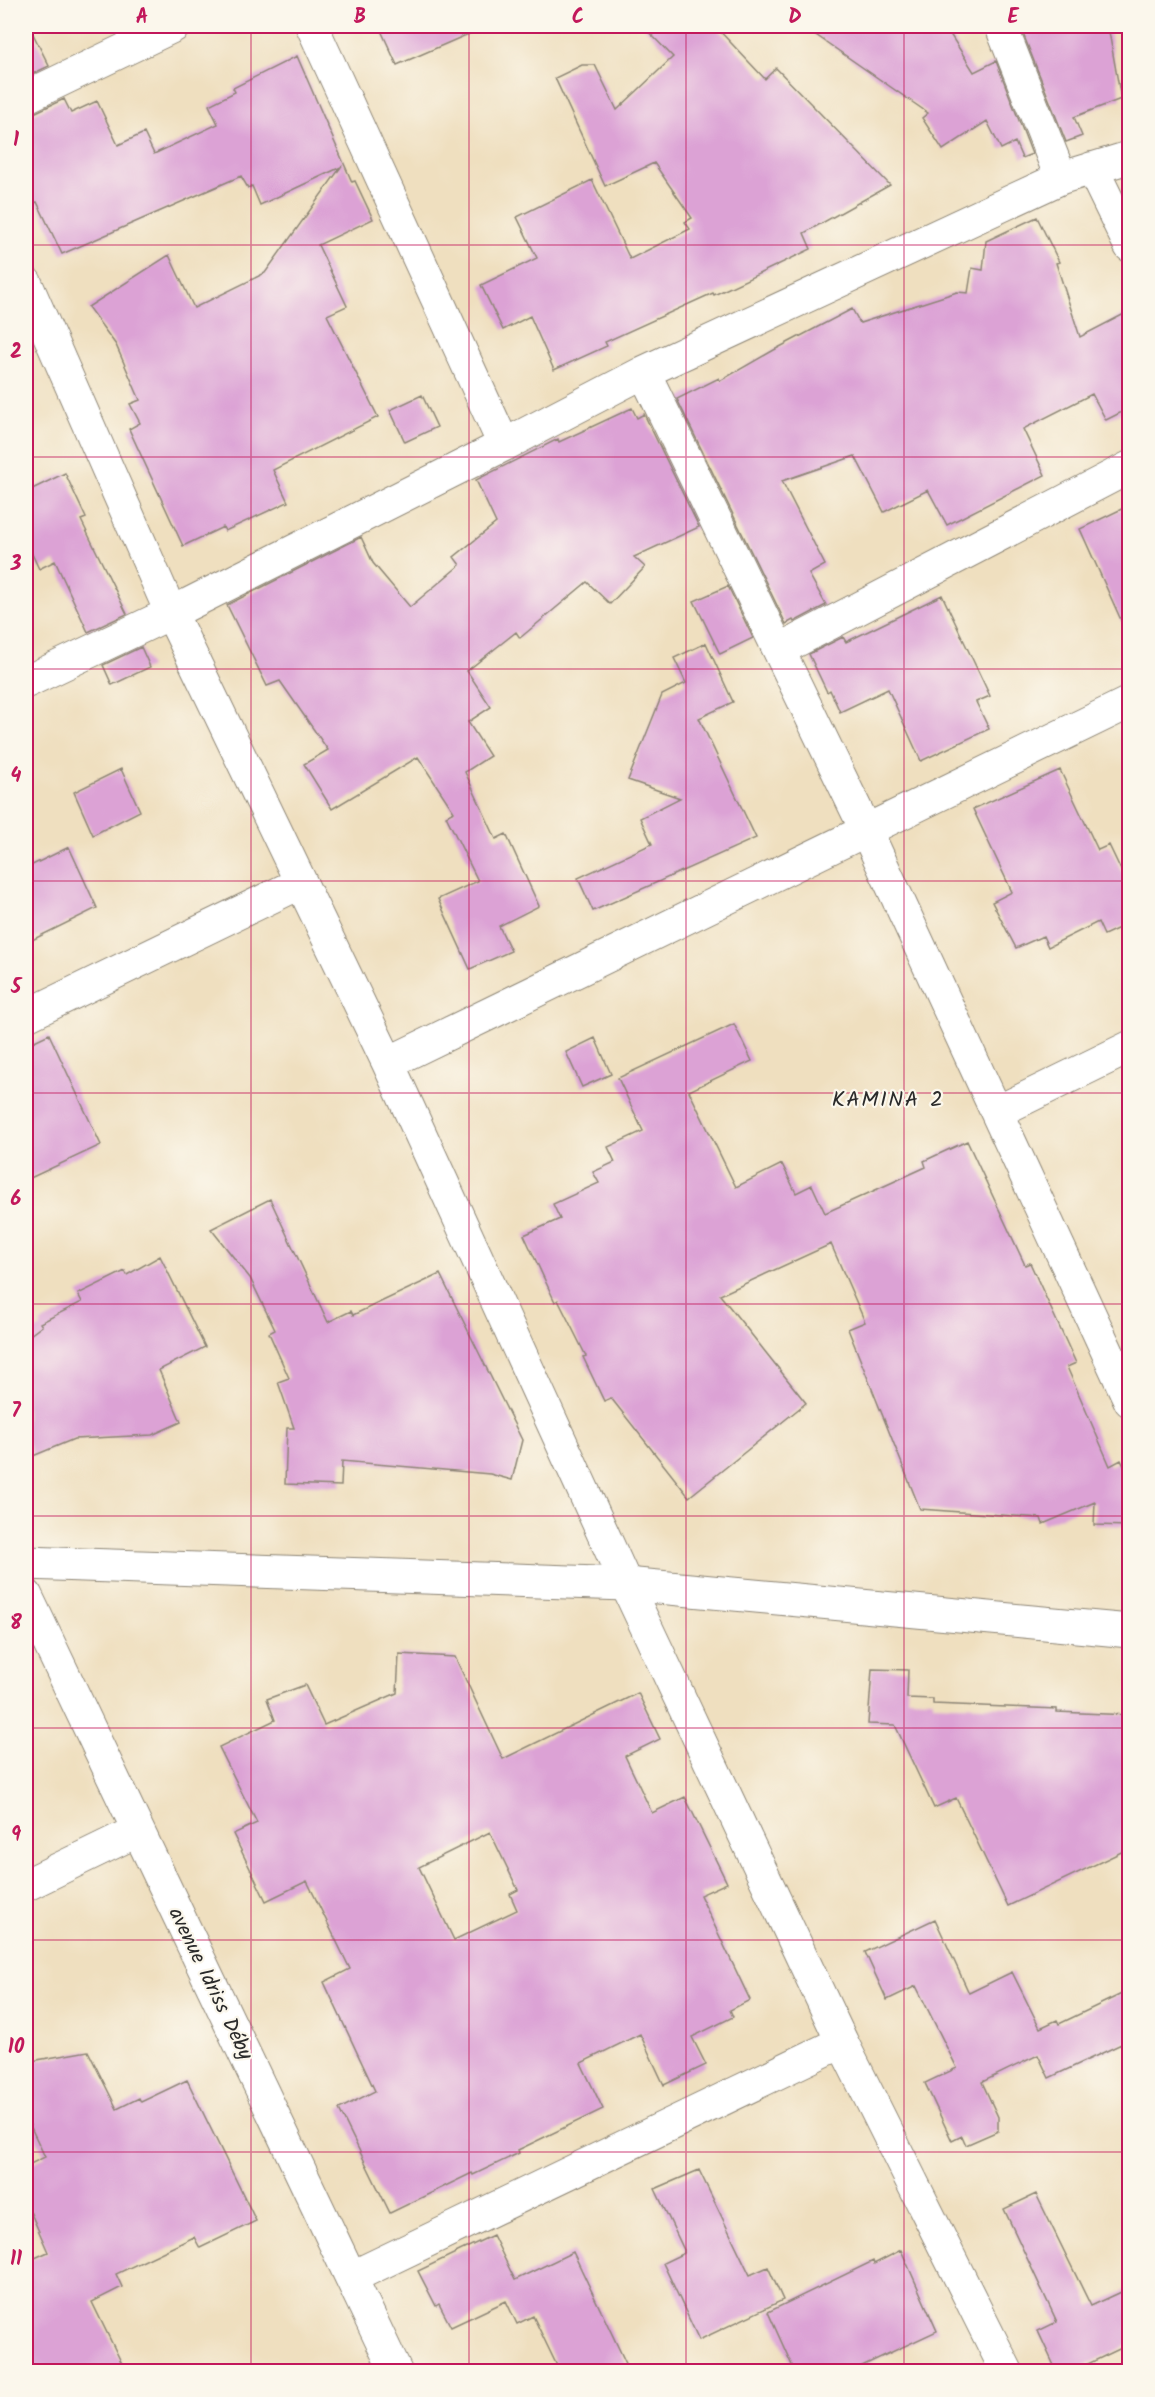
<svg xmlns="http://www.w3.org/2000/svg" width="1155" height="2397" font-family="Kalam,sans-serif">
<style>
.building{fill:#dca2d5;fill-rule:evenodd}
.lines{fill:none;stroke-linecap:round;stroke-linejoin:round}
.minor-casing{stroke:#8d8575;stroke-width:34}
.tertiary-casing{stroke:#8d8575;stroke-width:35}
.minor{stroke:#fff;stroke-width:32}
.tertiary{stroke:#fff;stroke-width:33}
.grid{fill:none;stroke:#c2185b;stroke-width:1.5;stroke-opacity:0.55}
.labels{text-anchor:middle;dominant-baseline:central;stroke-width:4.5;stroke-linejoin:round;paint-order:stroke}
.street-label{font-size:21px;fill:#2b2b2b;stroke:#fbf7ec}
.neighbourhood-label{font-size:22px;letter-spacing:1.5px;fill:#2b2b2b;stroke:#fbf7ec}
.neatline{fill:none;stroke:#c2185b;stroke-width:2}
.grid-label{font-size:20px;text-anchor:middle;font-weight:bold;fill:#c2185b}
</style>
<rect width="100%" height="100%" fill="#fbf7ec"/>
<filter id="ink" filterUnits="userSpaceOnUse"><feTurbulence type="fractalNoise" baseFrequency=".0167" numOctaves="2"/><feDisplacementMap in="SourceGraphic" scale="12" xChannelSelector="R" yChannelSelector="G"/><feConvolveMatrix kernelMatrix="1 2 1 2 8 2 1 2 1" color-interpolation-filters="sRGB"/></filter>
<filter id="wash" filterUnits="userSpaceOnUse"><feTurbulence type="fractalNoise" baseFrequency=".008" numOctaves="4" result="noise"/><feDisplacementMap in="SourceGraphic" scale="24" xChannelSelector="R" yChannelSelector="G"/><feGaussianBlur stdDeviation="1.35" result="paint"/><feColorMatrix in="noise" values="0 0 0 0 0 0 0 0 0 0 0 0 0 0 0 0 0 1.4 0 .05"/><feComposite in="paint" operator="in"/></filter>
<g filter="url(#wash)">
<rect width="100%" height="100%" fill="#efdfbf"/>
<g id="blocks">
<!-- building -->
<path class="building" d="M26,26H29L49,66L26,77Z
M379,26H487L397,65Z
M643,26H715L765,79L776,68L890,185L804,233L811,249L714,295L713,293L605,342L607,346L554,370L530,316L503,330L481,285L537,258L517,217L592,180L630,259L690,229L685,222L692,218L654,163L605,186L555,78L582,65H595L617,110L673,57Z
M803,26H945L974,72L996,61L1032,154L1022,158L1015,142L1001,149L987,121L943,150L922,118L928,113Z
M1020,26H1108L1121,99L1074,117L1082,136L1066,142Z
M297,56L352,182L355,181L373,219L318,245L347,306L327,315L378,417L273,470L288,502L225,531L223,527L183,546L129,429L140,423L130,404L140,400L116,345L88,307L169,255L194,308L265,273L341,167L260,205L252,186L248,188L241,176L62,254L37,202L34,203L26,185V115L34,113L64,99L71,113L97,101L118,145L144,133L154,154L218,124L209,105L235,92L233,88Z
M1037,217L1059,262L1056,263L1080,337L1130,311V408L1106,420L1092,394L1023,429L1045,475L947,525L928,490L884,512L855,456L782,481L825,565L809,574L826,605L794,622L793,620L786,624L677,399L719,378L720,381L774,350L852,309L860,323L957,292L968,293L972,268L983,270L986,241Z
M422,395L437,427L405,442L390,410Z
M632,408L637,418L644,414L699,527L634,557L645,567L610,604L587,582L520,638L516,632L467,671L491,707L468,722L490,756L465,772L496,839L506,834L539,906L499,926L511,951L470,969L438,899L478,881L446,816L454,812L418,757L332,809L304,764L328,750L280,681L267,686L227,605L361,537L373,563L410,607L460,565L454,557L496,523L476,480L558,439L559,442Z
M65,473L86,518L81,520L127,614L88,632L55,561L39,569L26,541V492Z
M1130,505V640L1080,529Z
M728,586L753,638L720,654L694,601Z
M942,595L990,696L976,702L989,729L921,761L888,689L840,712L830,690L827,692L809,654L843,637L846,642Z
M706,643L733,702L699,718L756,838L593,911L578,878L652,844L640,818L680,798L628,780L662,695L686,683L674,658Z
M141,647L150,667L112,685L103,665Z
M121,769L140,811L93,835L74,792Z
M1060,770L1098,850L1109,845L1130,889V923L1104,935L1098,922L1048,947L1043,936L1016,948L992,902L1012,892L973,809Z
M69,847L97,908L26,943V868Z
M734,1024L752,1061L689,1091L736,1187L782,1164L796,1193L812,1185L825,1213L926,1167L924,1161L967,1141L1025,1265L1030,1263L1076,1363L1067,1367L1110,1466L1121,1460L1130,1478V1526L1094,1525L1095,1502L1043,1524L1041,1518L920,1509L848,1329L865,1322L831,1244L720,1295L806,1403L689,1497L611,1398L604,1401L583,1357L586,1356L558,1300L555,1302L524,1235L560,1219L553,1204L599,1183L593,1172L615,1162L608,1147L643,1131L618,1078Z
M49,1034L101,1145L26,1180V1045Z
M595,1038L611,1074L582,1087L566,1052Z
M270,1199L328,1322L351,1311L353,1315L440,1274L522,1440L512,1480L490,1474L342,1461L341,1486L285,1484L287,1428H294L278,1382L289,1378L269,1333L275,1330L250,1278L211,1229Z
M160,1256L205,1347L159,1370L181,1422L152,1435L74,1439L33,1456L26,1438V1338L42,1326L40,1323L82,1302L78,1294L125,1271L127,1275Z
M399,1654L455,1657L503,1759L638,1693L660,1739L625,1756L652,1813L685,1797L727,1883L700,1895L750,2000L730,2010L733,2017L692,2037L706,2065L664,2085L640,2034L581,2063L603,2109L518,2150L519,2153L473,2175L472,2173L390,2213L339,2109L375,2091L324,1982L350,1969L307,1881L266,1901L233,1834L257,1823L219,1747L275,1720L267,1699L305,1685L324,1725L397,1693ZM490,1832L518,1890L510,1894L517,1910L454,1940L419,1867Z
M872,1669L908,1670L907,1698L933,1699V1704L1057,1709V1712L1130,1715V1848L1008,1906L956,1798L934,1808L895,1725L868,1724Z
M935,1919L969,1993L1012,1972L1040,2028L1057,2020L1059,2024L1130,1990V2040L1049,2078L1038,2055L982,2082L998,2117V2131L966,2145L962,2136L952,2141L925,2083L957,2068L916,1986L887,2000L865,1952Z
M88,2051L117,2109L139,2098L141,2102L187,2080L256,2221L200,2248L194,2237L116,2274L122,2287L92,2302L126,2372H26V2262L48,2252L26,2202V2166L45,2157L26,2117V2062Z
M699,2170L750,2275L768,2267L783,2300L699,2340L663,2263L684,2253V2250L655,2189Z
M1036,2194L1091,2306L1130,2288V2344L1071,2372H1057L1038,2331L1057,2322L1004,2209Z
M493,2235L515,2280L573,2252L630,2372H560L533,2316L517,2324L506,2301L451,2327L439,2304L436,2306L418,2271Z
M901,2250L937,2331L849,2372H795L768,2312L873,2261L874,2264Z"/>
</g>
</g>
<g filter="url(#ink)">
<use href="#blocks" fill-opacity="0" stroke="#8d8575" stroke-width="1.5"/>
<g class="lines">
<!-- minor casing -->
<g class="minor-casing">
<path id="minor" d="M1001,26L1061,178
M26,97L174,26
M1092,168L1130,246
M26,283L171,613L388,1063L626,1584L842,2042L352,2277
M644,372L1061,178L1130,157
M504,445L644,372L866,830L1130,1401
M779,650L1130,467
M26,682L171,613L504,445L312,26
M26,1016L300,883
M388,1063L1130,702
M997,1112L1130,1047
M26,1595L396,2372
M26,1885L137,1831
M842,2042L1007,2372"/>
</g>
<!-- tertiary casing -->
<g class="tertiary-casing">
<path id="tertiary" d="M26,1563L626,1584L1130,1631"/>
</g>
<!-- minor -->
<use href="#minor" class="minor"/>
<!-- tertiary -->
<use href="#tertiary" class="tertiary"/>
</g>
</g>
<!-- grid -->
<path class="grid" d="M251,26V2372M469,26V2372M686,26V2372M904,26V2372M26,245H1130M26,457H1130M26,669H1130M26,881H1130M26,1093H1130M26,1304H1130M26,1516H1130M26,1728H1130M26,1940H1130M26,2152H1130"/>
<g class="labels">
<!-- street labels -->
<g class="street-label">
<text transform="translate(210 1984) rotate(64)">avenue Idriss Déby</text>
</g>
<!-- neighbourhood labels -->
<g class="neighbourhood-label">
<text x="888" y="1100">KAMINA 2</text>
</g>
</g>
<!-- margin -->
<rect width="1155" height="2397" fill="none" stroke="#fbf7ec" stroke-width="66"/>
<rect x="33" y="33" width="1089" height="2331" class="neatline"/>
<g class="grid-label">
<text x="142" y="23">A</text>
<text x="360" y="23">B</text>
<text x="578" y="23">C</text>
<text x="795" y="23">D</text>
<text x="1013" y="23">E</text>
<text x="16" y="146">1</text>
<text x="16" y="358">2</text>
<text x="16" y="570">3</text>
<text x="16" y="782">4</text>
<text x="16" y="993">5</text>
<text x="16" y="1205">6</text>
<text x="16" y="1417">7</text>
<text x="16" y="1629">8</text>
<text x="16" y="1841">9</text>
<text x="16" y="2053">10</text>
<text x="16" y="2265">11</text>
</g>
</svg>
